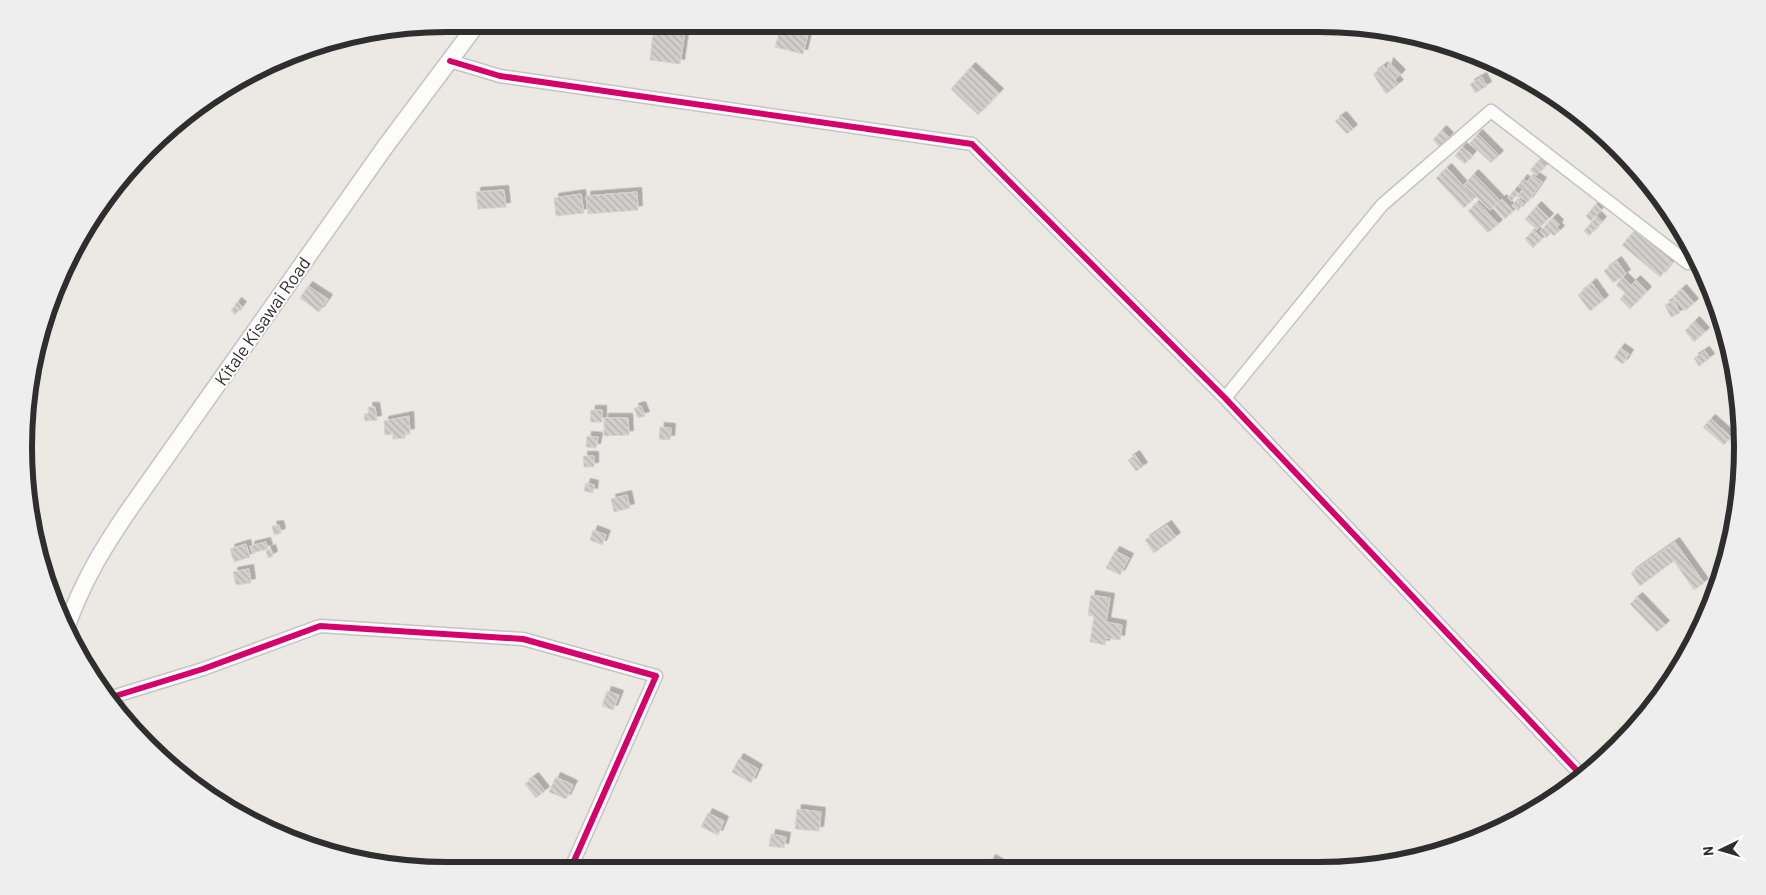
<svg xmlns="http://www.w3.org/2000/svg" width="1766" height="895" font-family="Barlow,sans-serif">
<style>
.building{fill:url(#building-back-hatch);stroke:#d7d4d0;filter:url(#shadow)}
.lines{fill:none;stroke-linecap:round;stroke-linejoin:round}
.minor-casing{stroke:#c5c4c5;stroke-width:15}
.tertiary-casing{stroke:#c5c4c5;stroke-width:19}
.minor{stroke:#fcfcfb;stroke-width:12}
.tertiary{stroke:#fcfcfb;stroke-width:16}
.cycleway-casing{stroke:#fff;stroke-width:9}
.cycleway{stroke:#d6006c;stroke-width:6}
.labels{text-anchor:middle;dominant-baseline:central;stroke-width:4;stroke-linejoin:round;paint-order:stroke}
.street-label{font-size:18px;fill:#2e2e2e;stroke:#fff}
.rim{fill:none;stroke:#2e2e2e;stroke-width:6}
</style>
<defs>
<pattern id="building-back-hatch" width="6" height="6" patternUnits="userSpaceOnUse" patternTransform="scale(1.25)"><rect width="6" height="6" fill="#d1cecb"/><path d="M-1 5l2 2M0 0l6 6M5-1l2 2" fill="none" stroke="#b4b1af"/></pattern>
<filter id="shadow"><feDropShadow dx="4.5" dy="-4.5" stdDeviation="0" flood-color="#0004"/></filter>
</defs>
<rect width="100%" height="100%" fill="#ece8e4"/>
<!-- building -->
<path class="building" d="M654,24H686L680,64L650,60Z
M789,29L808,34L803,54L775,47L779,33L788,35Z
M1389,62L1401,74L1395,80L1399,84L1386,94L1373,74L1384,66L1387,70Z
M971,67L999,93L978,115L951,89Z
M1482,77L1487,86L1475,93L1470,84Z
M1342,116L1353,129L1347,134L1335,121Z
M1442,130L1449,137L1440,147L1433,140Z
M1478,134L1499,155L1491,163L1470,143Z
M1462,147L1472,155L1465,164L1455,156Z
M1540,159L1546,165L1536,176L1530,170Z
M1447,168L1474,198L1464,208L1436,178Z
M1474,174L1500,201L1490,210L1464,185Z
M1532,175L1542,182L1528,202L1518,196L1523,189L1518,186L1523,179L1527,182Z
M504,190L506,207L478,209L476,192Z
M1514,190L1518,193L1512,201L1508,198Z
M637,192L638,210L588,214L586,196Z
M581,194L584,213L556,216L554,198Z
M1518,198L1524,203L1518,211L1512,206Z
M1502,199L1513,211L1505,219L1494,207Z
M1478,202L1498,224L1488,233L1468,211Z
M1596,204L1601,209L1591,221L1586,216Z
M1537,206L1549,218L1537,230L1525,219Z
M1597,216L1602,221L1589,236L1584,231Z
M1553,218L1559,224L1557,227L1560,230L1554,236L1551,233L1546,238L1540,231Z
M1534,230L1542,238L1533,248L1525,239Z
M1634,231L1672,262L1660,277L1622,245Z
M1617,261L1626,274L1613,283L1604,271Z
M1623,277L1631,285L1636,280L1647,291L1630,309L1620,299L1625,293L1616,285Z
M1592,283L1604,300L1590,311L1578,295Z
M308,286L328,299L319,312L300,298Z
M1682,289L1694,303L1685,311L1673,297Z
M1674,300L1680,313L1671,317L1665,305Z
M237,302L242,306L235,315L231,311Z
M1695,321L1705,332L1694,342L1685,331Z
M1620,348L1629,354L1623,364L1614,358Z
M1705,351L1710,358L1699,366L1694,358Z
M641,406L645,416L638,418L634,408Z
M368,407H375L377,420L365,421L364,414L369,413Z
M591,410H602V422H590Z
M409,416L410,433L405,434V438L393,439V434L385,435L384,421Z
M604,418H628L629,435L604,436Z
M1711,419L1731,437L1724,445L1703,427Z
M660,427L671,428L670,440L659,439Z
M587,436L598,437L596,448L586,447Z
M1135,455L1143,467L1136,471L1128,460Z
M583,456H594V467H584Z
M586,483L594,485L593,493L584,491Z
M627,495L630,508L614,512L611,499Z
M279,525L281,533L274,535L272,526Z
M1167,525L1176,537L1154,553L1145,540Z
M593,530L606,535L602,545L590,540Z
M266,542L268,549L252,553L250,546Z
M1675,542L1704,583L1694,590L1674,561L1640,586L1631,573Z
M246,544L250,557L234,562L230,549Z
M271,549L273,556L268,558L266,551Z
M1115,551L1129,558L1120,575L1106,568Z
M249,569L251,583L236,585L233,572Z
M1091,595L1110,598L1106,622L1122,625L1120,640L1106,638L1105,645L1090,642L1094,616L1088,615Z
M1638,597L1665,625L1657,632L1630,604Z
M607,691L619,695L613,710L602,706Z
M739,758L758,769L751,783L732,772Z
M534,777L545,791L536,798L525,784Z
M556,777L573,785L566,799L549,792Z
M797,809L821,812L819,831L795,829Z
M708,813L724,821L718,835L701,827Z
M771,834L786,837L784,848L769,846Z
M991,859L1005,867L1003,869H986Z"/>
<g class="lines">
<!-- minor casing -->
<g class="minor-casing">
<path id="minor" d="M450,61L500,76L972,144L1225,398L1583,777
M1225,398L1382,205L1491,111L1688,263L1695,257
M112,697L203,669L320,626L523,639L656,676L570,870"/>
</g>
<!-- tertiary casing -->
<g class="tertiary-casing">
<path id="tertiary" d="M66,629C81,584 104,546 131,507L385,147L477,24"/>
</g>
<!-- minor -->
<use href="#minor" class="minor"/>
<!-- tertiary -->
<use href="#tertiary" class="tertiary"/>
<!-- cycleway casing -->
<g class="cycleway-casing">
<path id="cycleway" d="M450,61L500,76L972,144L1225,398L1583,777
M112,697L203,669L320,626L523,639L656,676L570,870"/>
</g>
<!-- cycleway -->
<use href="#cycleway" class="cycleway"/>
</g>
<g class="labels">
<!-- street labels -->
<g class="street-label">
<text transform="translate(262 321) rotate(-55)">Kitale Kisawai Road</text>
</g>
</g>
<!-- crop -->
<path d="M0 0H1766V895H0ZM447 32H1319A415 415 0 0 1 1734 447V447A415 415 0 0 1 1319 862H447A415 415 0 0 1 32 447V447A415 415 0 0 1 447 32Z" fill="#eee" fill-rule="evenodd"/>
<path class="rim" d="M447 32H1319A415 415 0 0 1 1734 447V447A415 415 0 0 1 1319 862H447A415 415 0 0 1 32 447V447A415 415 0 0 1 447 32Z"/>
<!-- north arrow -->
<g transform="translate(1721 850) rotate(265)" stroke="#ffffff" stroke-width="4" paint-order="stroke">
<path d="M0-4L9 19L0 12L-9 19Z" fill="#2e2e2e"/>
<text y="-8" font-size="14" font-weight="bold" text-anchor="middle" fill="#2e2e2e">N</text>
</g>
</svg>
